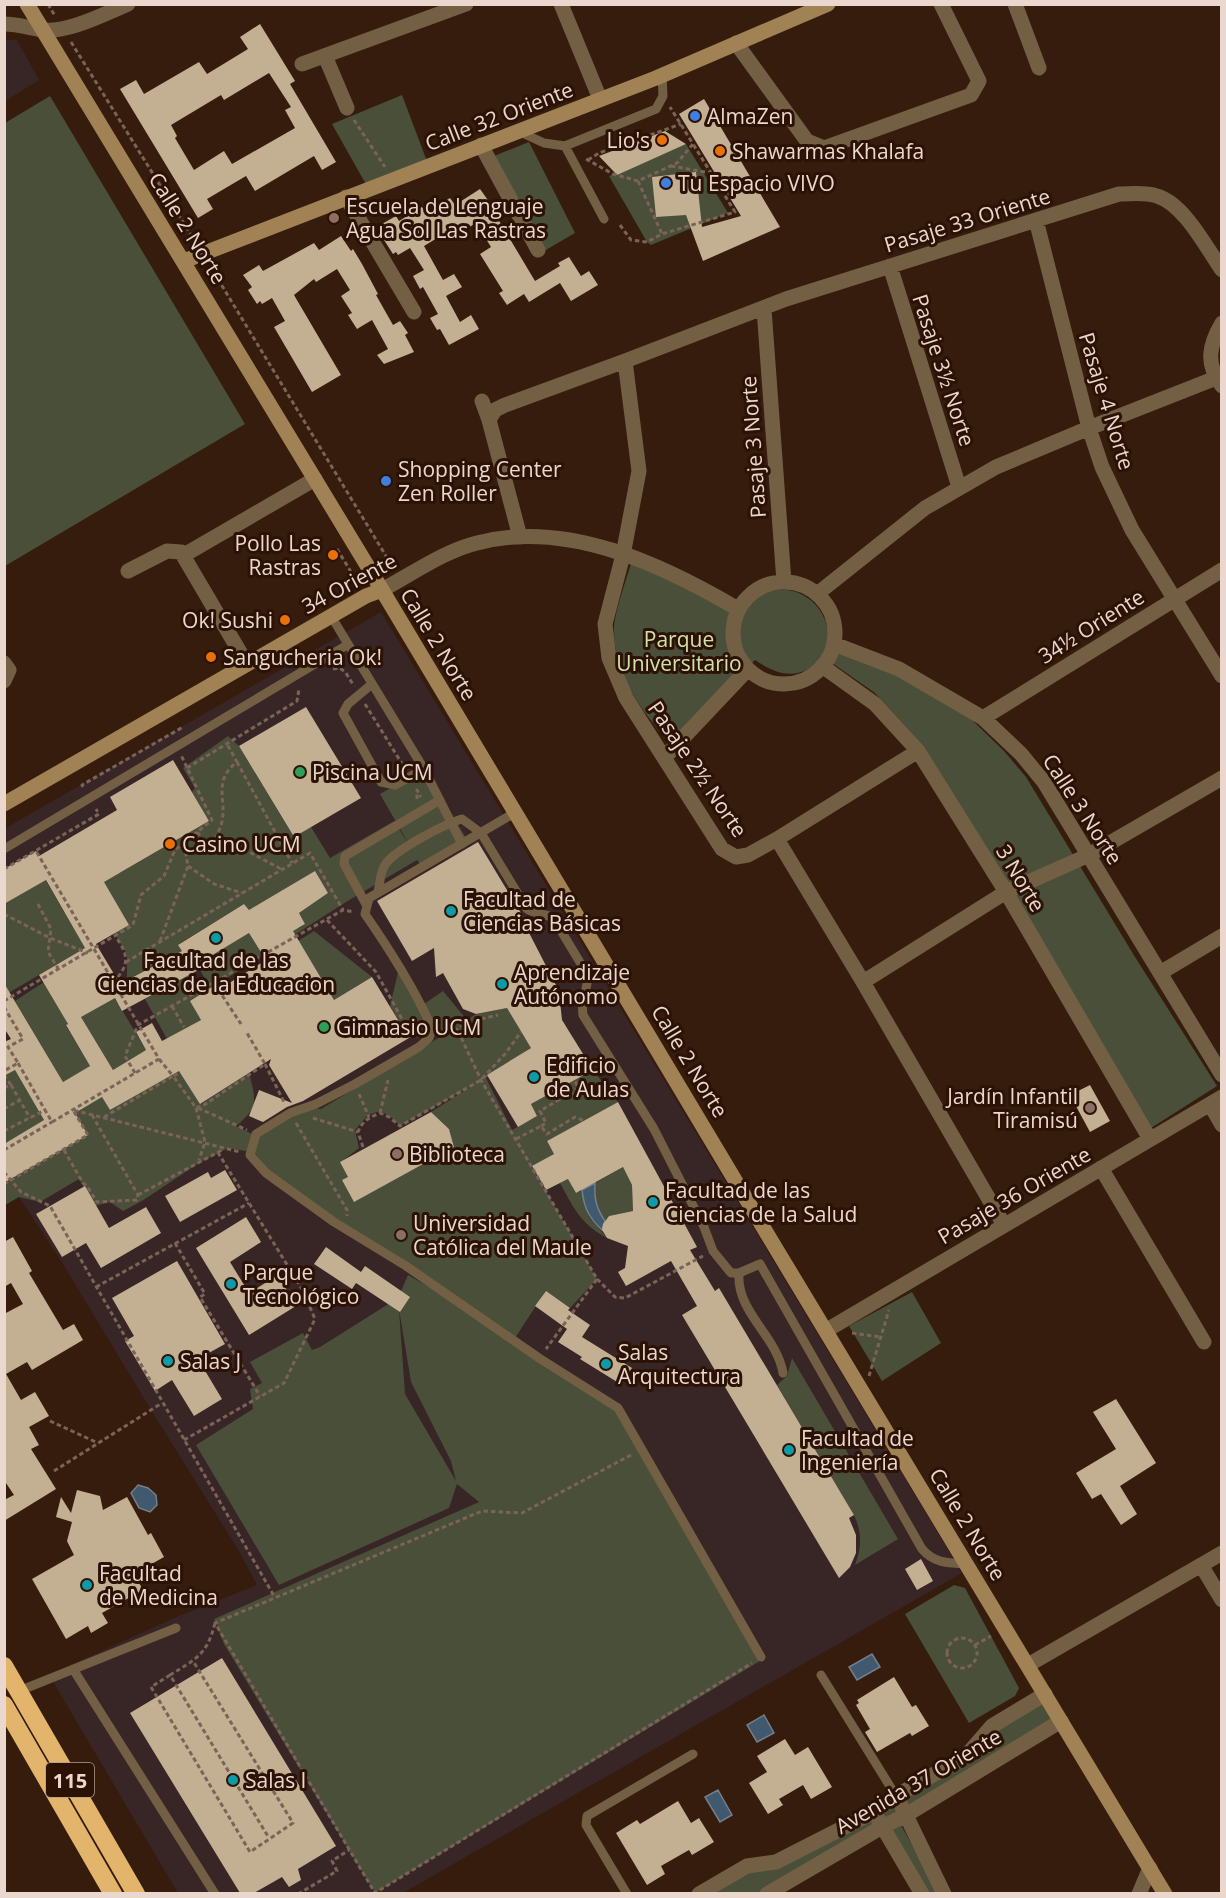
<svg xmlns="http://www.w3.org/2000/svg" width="1226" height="1898" font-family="'Open Sans',sans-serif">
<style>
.education{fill:#382525}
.green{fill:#494f39;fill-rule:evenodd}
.water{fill:#40596e;stroke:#737f8b;stroke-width:1.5}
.building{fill:#c3af92;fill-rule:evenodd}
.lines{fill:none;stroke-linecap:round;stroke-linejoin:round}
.path{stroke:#7b6357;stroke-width:3;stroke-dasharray:4.5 3;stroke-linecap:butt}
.lane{stroke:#736044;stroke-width:9}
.street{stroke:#736044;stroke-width:15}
.secondary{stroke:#a08255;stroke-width:15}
.highway{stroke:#e3b46b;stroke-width:18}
.shop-dot{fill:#3f7fe0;stroke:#2c1205;stroke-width:2}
.food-dot{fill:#e8710a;stroke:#2c1205;stroke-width:2}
.education-dot{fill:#8d6e63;stroke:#2c1205;stroke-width:2}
.leisure-dot{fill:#2e9e5b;stroke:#2c1205;stroke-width:2}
.culture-dot{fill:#0f9aa8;stroke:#2c1205;stroke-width:2}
.labels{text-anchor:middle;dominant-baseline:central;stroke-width:6;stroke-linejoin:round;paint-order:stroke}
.shield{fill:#2c1205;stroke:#b19c92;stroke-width:1.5}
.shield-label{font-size:20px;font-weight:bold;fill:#ead7ce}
.street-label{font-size:21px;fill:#ead7ce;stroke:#2c1205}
.poi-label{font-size:21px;fill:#ead7ce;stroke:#2c1205;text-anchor:start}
.park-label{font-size:21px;fill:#d1e1a9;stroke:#2c1205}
</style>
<rect width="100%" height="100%" fill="#361c0d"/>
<!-- education -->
<path class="education" d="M5,40H17L39,80L5,101Z
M381,612L962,1573L403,1893H178L49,1675L174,1618L257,1585L239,1551L151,1410L63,1264L19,1197L5,1205L4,829Z"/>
<!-- green -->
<path class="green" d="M402,95L431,172L372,195L332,124Z
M50,96L245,424L5,566V123Z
M529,142L575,233L544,251L489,158Z
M686,144L728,213L651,245L647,242L609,176Z
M631,564L693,588L739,615C771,568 833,591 829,648L890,672L969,717L1004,751L1026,777L1135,957L1217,1086L1151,1128L915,737L875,693L825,658C800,679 782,678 755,660L670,744C642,709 615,680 614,631C613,617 626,580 631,564Z
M228,736L239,746L293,836L311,827L330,858L394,821L411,848L380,794L424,769L466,838L420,864L417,860L346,902L191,1001L201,1020L167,1039L145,999L192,973L199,983L205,979L200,970L204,968L201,962L249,933L299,928L305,924L299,913L328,893L315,872L249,910L244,904L179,944L182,951L127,980V954L114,933L93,863L120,873L209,821L192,792L195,788L183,768Z
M51,877L46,881L85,948L5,995L4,904Z
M314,931L372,977L334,1000L298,941Z
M89,955L146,1050L113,1070L81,1017Z
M399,968L421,1006L443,991L467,1020L476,1014L507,1008L525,1038L562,1020L567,1028L547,1037L486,1078L512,1130L537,1116L531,1104L593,1070L618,1102L547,1141L554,1154L532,1167L597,1279L570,1308L545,1292L515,1338L620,1406L765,1658L375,1893L224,1644L214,1619L479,1502L457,1484L449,1508L279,1585L196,1445L253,1409L250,1389L262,1383L250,1362L303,1333L312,1350L320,1347L398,1298L408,1275L487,1320L336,1219L267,1169L254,1152L258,1135L304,1107L321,1109L450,1031L431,1029L421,1037L409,1038L390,1006ZM472,1086L431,1112L449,1129L454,1147L348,1177L341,1162L359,1148L355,1130L368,1115L380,1111L390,1116L400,1126ZM399,1309L411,1382L451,1461L456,1481L405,1394Z
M44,982L68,1022L66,1026L90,1066L63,1082L15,1001Z
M263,1064L249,1073C256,1099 259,1108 236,1126L254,1135L251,1152L228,1148L199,1163L142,1201L123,1211L110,1202L95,1206L79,1179L40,1202L19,1197L5,1205L4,1184L87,1135L84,1127L74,1113L102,1097L110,1110L179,1070L201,1104Z
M15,1070L44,1120L4,1144V1076Z
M623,1167L632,1185L633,1211L609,1216L605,1221C596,1208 594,1198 595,1183Z
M569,1179L576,1193L582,1190L589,1217L607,1238C581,1224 574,1209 560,1183Z
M912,1292L941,1343L882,1381L849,1326Z
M792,1358L898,1539L855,1565C862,1547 862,1533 854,1515L777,1385L787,1376Z
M954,1585L965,1588L1019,1688L1015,1696L969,1723L905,1614Z
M1045,1694L1061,1721L897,1818L939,1893H922L882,1827L767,1893H710L754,1864L874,1812Z"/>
<!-- water -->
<path class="water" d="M595,1183C594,1198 596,1208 605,1221L602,1230C589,1218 584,1208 582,1190Z
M138,1485L148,1488L156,1495L157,1505L150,1512L139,1508L131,1493Z
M872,1654L880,1667L857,1680L849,1667Z
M764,1715L774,1733L757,1742L747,1725Z
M718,1790L732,1815L720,1822L705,1797Z"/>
<!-- building -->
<path class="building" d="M260,24L295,81L290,84L336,162L322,170L314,156L255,191L246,176L207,199L213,209L198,218L120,89L136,80L144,94L199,62L207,74L248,49L240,37ZM269,73L291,107L285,110L295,128L232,164L224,151L194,170L175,138L177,136L171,125L221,95L224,100Z
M704,99L780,227L703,261L686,215L656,217L652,177L696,172L702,227L741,216L679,114Z
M665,131L686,144L617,175L599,156Z
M480,189L490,203L492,202L501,217L498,219L535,281L560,266L558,263L569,257L581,276L589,271L598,285L571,301L560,283L529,302L524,294L507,305L499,293L503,291L480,254L491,247L476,223L453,237L447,232L424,246L443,280L454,274L462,287L446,296L460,322L471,315L479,329L449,345L440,329L437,330L430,318L438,314L423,287L420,289L413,276L424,270L410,248L398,255L396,252L393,254L384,240L388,238L380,225L396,216L399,221L422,207L426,213L450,198L455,205Z
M341,236L351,251L353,249L362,264L378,294L376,295L393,325L400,321L408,333L405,335L414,352L384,364L377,355L388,349L372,320L357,329L348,315L352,313L341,296L350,290L337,269L316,282L314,279L294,295L341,375L312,392L274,327L285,321L272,298L262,304L260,301L257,304L248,290L252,287L243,275L259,265L263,271L314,243L319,250Z
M306,707L361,798L294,837L239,746Z
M173,760L209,821L104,882L129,925L96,944L120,984L182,951L178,945L244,904L249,910L315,871L328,893L299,913L305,924L293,931L334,1000L372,977L409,1038L303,1101L287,1107L263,1122L249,1116L259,1090L292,1103L269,1065L271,1059L200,1104L179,1071L110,1110L102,1097L75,1113L88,1135L4,1183V1144L44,1120L15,1070L4,1076V1042L11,1039L4,1028V983L63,1082L90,1066L66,1025L68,1024L39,975L85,948L46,880L4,904V869L36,851L39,856L117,810L110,797ZM249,933L266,960L215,992L212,987L190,1001L201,1020L162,1041L152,1023L136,1032L146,1050L113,1070L81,1017L115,998L122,1011L204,967L201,962Z
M478,842L527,923L525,925L559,991L562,1020L593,1070L531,1104L537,1116L518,1127L487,1075L531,1048L507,1008L476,1014L463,1009L443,973L436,977L434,948L412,961L377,901Z
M1090,1085L1110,1121L1090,1132L1070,1095Z
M618,1102L697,1247L690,1250L715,1291L719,1288L854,1515L849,1518L856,1535V1553L850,1567L839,1578L682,1315L697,1306L671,1261L626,1286L618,1272L625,1268L628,1246L607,1238L602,1230L603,1224L609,1216L633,1211L632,1185L623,1167L576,1193L568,1179L546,1190L532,1166L554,1154L547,1141Z
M431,1112L449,1129L454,1147L354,1202L342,1180L348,1177L340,1162Z
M225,1170L237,1190L180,1222L165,1196L208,1172L211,1178Z
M85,1186L109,1228L146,1207L161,1233L101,1268L86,1243L62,1257L36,1214Z
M246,1217L261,1242L230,1262L249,1293L278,1275L296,1306L249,1335L196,1248Z
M13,1237L32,1271L29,1273L63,1330L74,1324L83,1340L32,1370L27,1362L6,1374L21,1400L35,1392L49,1416L29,1427L39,1445L31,1449L56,1489L4,1521V1500L14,1495L4,1480V1314L23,1304L11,1283L4,1287V1242Z
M326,1247L361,1272L365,1266L410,1297L400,1312L356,1283L352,1289L314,1264Z
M177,1261L225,1344L198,1359L222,1399L194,1416L172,1380L155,1391L125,1341L134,1336L112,1298Z
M546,1291L570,1308L568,1310L590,1325L582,1337L632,1368L622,1385L580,1359L582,1357L558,1342L567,1329L535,1306Z
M1116,1399L1156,1463L1120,1486L1137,1514L1121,1525L1101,1494L1092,1499L1076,1473L1116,1449L1093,1412Z
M77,1490L100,1496L103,1510L127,1497L148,1535L151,1533L164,1557L134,1574L143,1590L102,1613L108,1623L91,1633L88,1626L66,1639L32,1579L74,1555L67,1541L72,1522L56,1517L61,1497L71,1513Z
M921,1559L933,1581L917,1590L905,1569Z
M222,1658L336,1846L298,1869L301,1880L289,1887L282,1877L254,1893H240L130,1713Z
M894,1677L912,1707L916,1705L929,1726L912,1736L910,1733L877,1752L865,1732L870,1729L856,1705L859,1703L857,1700Z
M785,1739L795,1755L808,1747L832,1787L811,1799L803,1785L779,1799L783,1805L768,1814L749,1783L767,1772L757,1756Z
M678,1801L691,1823L699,1818L714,1842L692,1855L689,1850L661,1866L665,1874L647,1885L616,1833L637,1820L640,1824Z"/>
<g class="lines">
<!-- path -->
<path class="path" d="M48,4L55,16
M71,42L196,243
M354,120L385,167
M586,159L613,174L638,181L677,163L693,144L670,107
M588,160L599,153L681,124
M671,166L711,173
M638,181L662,234
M620,225L631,240L647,242L662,234L735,212L693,144
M210,266L389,561L383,564
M337,549L356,580L360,578
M333,669L340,668L346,673L354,686
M365,704L404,767
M237,762L292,863
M187,768L297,701L299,689
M83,787L82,785L183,727
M417,799V790L421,797
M197,832L203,839L215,840C217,834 221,828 222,821C227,800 212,781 237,762L227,744
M215,840L238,846L281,869
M188,866L214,884L242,893
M4,869L99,814L96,809
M38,904L51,929L48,952L59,970
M4,914L50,938L88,953
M327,920L376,972L412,1037
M160,941L188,866L184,844
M126,962L310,853L343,910
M113,983C129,965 130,956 115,936
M214,983L241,1024
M4,1001L133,925L141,895L164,876L175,850L212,820L181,755
M172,1006L184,1027
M4,1007L23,1039L8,1047L18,1063L4,1071
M442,1030L459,1033L481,1080L597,1279L546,1349
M454,1031L469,1022L498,1015
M159,1059L173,1076L180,1073
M18,1063L45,1110
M265,1064L285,1104
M135,1073L125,1056L138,1025L343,910L354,912
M4,1075L11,1085
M4,1088L11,1085L30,1118
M359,1094L369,1117
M196,1108L205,1142L199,1160
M198,1108L247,1130
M4,1109L20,1100
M380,1113L388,1080
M104,1117L173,1076L196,1108L204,1105L265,1064L247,1033
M313,1118L358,1132
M296,1123L347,1210V1216
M541,1126L546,1123L540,1111L579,1088L574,1080
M4,1131L45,1110L52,1122L159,1059L36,851
M516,1139L541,1126L547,1134L575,1117L584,1121
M363,1147L358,1132C362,1121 370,1117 380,1113L389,1117L400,1126L481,1080L505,1054L521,1032
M4,1150L52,1122
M64,1150L83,1183L87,1186L97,1202L137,1200L138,1195L92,1115
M4,1172L21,1192L50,1206L274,1596
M4,1184L88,1135L73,1110L240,1152
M138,1195L224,1149
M175,1243L205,1294L200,1297L260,1396
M597,1279L615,1297L625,1298L703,1256
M96,1287L249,1203
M852,1333L881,1337
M869,1376L889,1310
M50,1421L98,1443
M184,1440L284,1383L315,1319L302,1289L217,1151
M631,1455L522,1513L482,1511L215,1623L375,1893L752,1663
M54,1471L162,1403
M215,1623C207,1655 196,1659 170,1675L269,1838
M947 1653a15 15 0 1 1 30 0a15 15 0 1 1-30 0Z
M975,1645L991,1636
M170,1675L151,1687L250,1852L293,1823L193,1661
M298,1894L337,1871L332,1861L349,1850"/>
<!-- lane -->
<path class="lane" d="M518,131L544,143L565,146L656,109L663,96L662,75
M565,146L604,219
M331,616L424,769L462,844
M372,684L348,704L343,713L381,782L395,785L424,769
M516,812L369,898L365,914C390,950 414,988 432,1028L429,1038L419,1047L355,1084L316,1104L290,1113L256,1134L250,1155L266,1173L334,1222L406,1266L539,1358L618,1408L761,1657
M4,849L347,645
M378,892C380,884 380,872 385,865C394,850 445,824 462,819L481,833L527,909C535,915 545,912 554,919L587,974C590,986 580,998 583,1015L654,1129L704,1227L713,1251L731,1273H739L760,1264L922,1549C935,1564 949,1563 968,1564
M367,906L344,864L345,856L440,800
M739,1273C736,1312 777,1336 783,1373
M73,1669L215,1894
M821,1675L896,1796
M19,1691L176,1628
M627,1894L586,1825L587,1816L693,1754"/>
<!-- street -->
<path class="street" d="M561,4L600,99
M1015,4L1039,68
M4,24C18,24 29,28 42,30C68,33 104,14 128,4
M736,43L807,141L824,148L971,95L979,81L941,4
M325,56L347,108
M302,64L466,4
M481,145L538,250
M346,197L414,312
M1036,220L1089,428L1102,467L1132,530L1222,676
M890,266L959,487
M764,309L784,582
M1222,323C1209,345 1205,364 1222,386
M625,361L639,471L623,555L605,624L609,658L626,698L722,849L736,857L748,855L777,839L918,751
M482,401L489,420L520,537
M489,420L495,410L505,405L625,361L786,299L1119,194C1132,194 1145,192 1157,196C1184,204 1206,247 1222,270
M184,555L315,479
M128,571L167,551L181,552L247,664
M733 633a51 51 0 1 1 102 0a51 51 0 1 1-102 0Z
M382,590C412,574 444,551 477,543C567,519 663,565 738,609
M817,594L925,508L996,467L1089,428L1216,378
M834,644L899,669L983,718L1021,754L1044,782L1222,1075
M4,663L9,670L4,681
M822,666L875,704L918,751L1006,892L1150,1139
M983,718L1222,570
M664,758L748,669
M777,839L863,982L1004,1225
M1160,973L1222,936
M863,982L1006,892L1089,855L1222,778
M1210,1104L1222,1125
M1101,1168L1204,1342
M827,1330L1222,1097
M1201,1565L1222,1600
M1028,1665L1222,1553
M902,1807L944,1894
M878,1819L922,1894
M699,1894L747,1866L776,1862L874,1812L896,1796L966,1756L992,1726L1045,1694
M767,1894L882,1827L906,1815L1061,1721
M1139,1894L1150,1868"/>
<!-- secondary -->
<path class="secondary" d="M27,4L382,590L778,1252L1165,1894
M184,261L656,78L828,4
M4,804L366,596L382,590"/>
<!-- highway -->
<path class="highway" d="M4,1666L136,1894
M4,1705L113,1894"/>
</g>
<!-- markers -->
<g class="shop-dot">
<circle cx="695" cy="116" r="6"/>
<circle cx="666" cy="183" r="6"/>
<circle cx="386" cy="481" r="6"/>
</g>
<g class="food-dot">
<circle cx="662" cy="140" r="6"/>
<circle cx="720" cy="151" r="6"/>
<circle cx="333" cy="555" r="6"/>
<circle cx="285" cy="620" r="6"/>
<circle cx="211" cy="657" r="6"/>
<circle cx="170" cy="844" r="6"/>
</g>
<g class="education-dot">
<circle cx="334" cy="218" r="6"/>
<circle cx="1090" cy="1108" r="6"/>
<circle cx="397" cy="1154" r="6"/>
<circle cx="401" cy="1235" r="6"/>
</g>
<g class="leisure-dot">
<circle cx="300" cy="772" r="6"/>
<circle cx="324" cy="1027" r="6"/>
</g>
<g class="culture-dot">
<circle cx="451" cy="911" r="6"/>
<circle cx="216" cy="938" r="6"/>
<circle cx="502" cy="984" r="6"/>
<circle cx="534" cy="1077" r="6"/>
<circle cx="653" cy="1202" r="6"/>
<circle cx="231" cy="1284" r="6"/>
<circle cx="168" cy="1361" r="6"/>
<circle cx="606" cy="1364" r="6"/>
<circle cx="789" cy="1450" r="6"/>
<circle cx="87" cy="1585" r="6"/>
<circle cx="233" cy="1780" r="6"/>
</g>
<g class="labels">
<!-- shield labels -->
<rect class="shield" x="46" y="1763" width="48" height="34" rx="4.5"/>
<g class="shield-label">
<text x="70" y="1780">115</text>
</g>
<!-- street labels -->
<g class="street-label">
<text transform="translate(499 116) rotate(-21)">Calle 32 Oriente</text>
<text transform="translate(967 220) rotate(-17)">Pasaje 33 Oriente</text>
<text transform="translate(188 228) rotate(58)">Calle 2 Norte</text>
<text transform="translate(944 370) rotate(72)">Pasaje 3½ Norte</text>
<text transform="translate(1107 401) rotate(73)">Pasaje 4 Norte</text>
<text transform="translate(753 447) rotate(-94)">Pasaje 3 Norte</text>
<text transform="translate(349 583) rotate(-28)">34 Oriente</text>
<text transform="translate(1091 626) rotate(-32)">34½ Oriente</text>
<text transform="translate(439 644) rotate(59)">Calle 2 Norte</text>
<text transform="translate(698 769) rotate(56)">Pasaje 2½ Norte</text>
<text transform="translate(1083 809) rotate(57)">Calle 3 Norte</text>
<text transform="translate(1021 878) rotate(59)">3 Norte</text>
<text transform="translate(690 1061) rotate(59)">Calle 2 Norte</text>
<text transform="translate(1014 1195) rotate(-30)">Pasaje 36 Oriente</text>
<text transform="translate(968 1524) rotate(59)">Calle 2 Norte</text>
<text transform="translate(918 1781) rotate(-30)">Avenida 37 Oriente</text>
</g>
<!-- poi labels -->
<g class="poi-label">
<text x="707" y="116">AlmaZen</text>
<text x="650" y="140" text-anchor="end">Lio's</text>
<text x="732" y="151">Shawarmas Khalafa</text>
<text x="678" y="183">Tu Espacio VIVO</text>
<text x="346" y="206">Escuela de Lenguaje<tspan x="346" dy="24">Agua Sol Las Rastras</tspan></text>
<text x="398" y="469">Shopping Center<tspan x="398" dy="24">Zen Roller</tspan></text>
<text x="321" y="543" text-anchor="end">Pollo Las<tspan x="321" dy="24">Rastras</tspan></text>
<text x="273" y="620" text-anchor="end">Ok! Sushi</text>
<text x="223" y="657">Sangucheria Ok!</text>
<text x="312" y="772">Piscina UCM</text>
<text x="182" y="844">Casino UCM</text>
<text x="463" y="899">Facultad de<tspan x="463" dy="24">Ciencias Básicas</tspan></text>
<text x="216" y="960" text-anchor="middle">Facultad de las<tspan x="216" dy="24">Ciencias de la Educacion</tspan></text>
<text x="514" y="972">Aprendizaje<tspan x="514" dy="24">Autónomo</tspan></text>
<text x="336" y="1027">Gimnasio UCM</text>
<text x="546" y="1065">Edificio<tspan x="546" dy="24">de Aulas</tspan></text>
<text x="1078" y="1096" text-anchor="end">Jardín Infantil<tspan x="1078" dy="24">Tiramisú</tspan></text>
<text x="409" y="1154">Biblioteca</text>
<text x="665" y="1190">Facultad de las<tspan x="665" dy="24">Ciencias de la Salud</tspan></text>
<text x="413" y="1223">Universidad<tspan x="413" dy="24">Católica del Maule</tspan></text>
<text x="243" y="1272">Parque<tspan x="243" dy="24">Tecnológico</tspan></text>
<text x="618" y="1352">Salas<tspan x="618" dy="24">Arquitectura</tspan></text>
<text x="180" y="1361">Salas J</text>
<text x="801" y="1438">Facultad de<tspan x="801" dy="24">Ingeniería</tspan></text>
<text x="99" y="1573">Facultad<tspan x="99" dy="24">de Medicina</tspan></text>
<text x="245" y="1780">Salas I</text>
</g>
<!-- park labels -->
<g class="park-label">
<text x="679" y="639">Parque<tspan x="679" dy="24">Universitario</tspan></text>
</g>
</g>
<!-- border -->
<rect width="1226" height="1898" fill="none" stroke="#ead7ce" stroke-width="12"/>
</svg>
